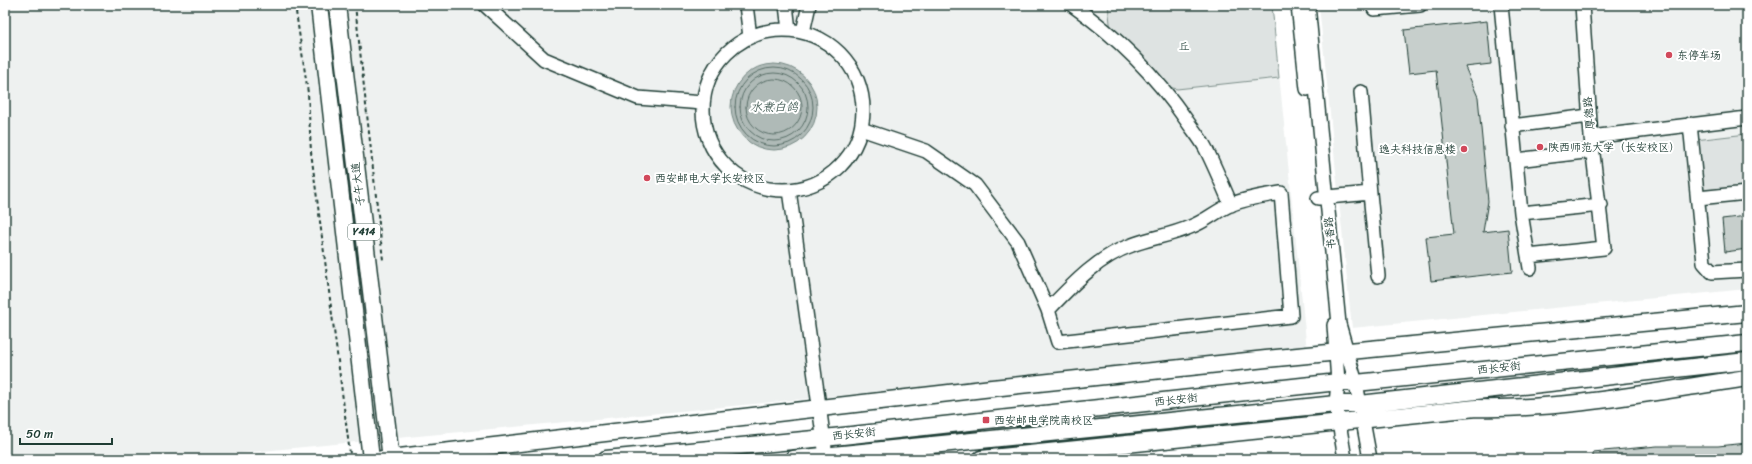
<svg xmlns="http://www.w3.org/2000/svg" width="1752" height="464" font-family="Sriracha,'LXGW WenKai TC',sans-serif">
<style>
.built{fill:#eef1f0}
.green{fill:#dee3e2;stroke:#7e908b}
.water{fill:#afbab7;stroke:#758883}
.lines{fill:none;stroke-linecap:round;stroke-linejoin:round}
.shore{stroke:#596f68;stroke-width:1}
.building{fill:#c7cfcc;stroke:#1f3d34}
.minor-casing{stroke:#1f3d34;stroke-width:16}
.major-casing{stroke:#1f3d34;stroke-width:19}
.path{stroke:#1f3d34;stroke-width:2;stroke-dasharray:4 3;stroke-linecap:butt}
.minor{stroke:#fff;stroke-width:13}
.major{stroke:#fff;stroke-width:16}
.poi-dot{fill:#d1495b;stroke:#fff;stroke-width:1.5}
.labels{text-anchor:middle;dominant-baseline:central;stroke-width:4;stroke-linejoin:round;paint-order:stroke}
.shield{fill:#fff;stroke:#627771;stroke-width:1}
.shield-label{font-size:10px;font-weight:bold;fill:#1f3d34}
.park-label{font-size:11px;fill:#455e57;stroke:#fff}
.poi-label{font-size:11px;fill:#1f3d34;stroke:#fff;text-anchor:start}
.street-label{font-size:11px;fill:#1f3d34;stroke:#fff}
.water-label{font-size:12px;font-style:italic;fill:#4a625b;stroke:#fff}
</style>
<rect width="100%" height="100%" fill="#fff"/>
<filter id="ink" filterUnits="userSpaceOnUse"><feTurbulence type="fractalNoise" baseFrequency=".025" numOctaves="2"/><feDisplacementMap in="SourceGraphic" scale="8" xChannelSelector="R" yChannelSelector="G"/><feConvolveMatrix kernelMatrix="1 2 1 2 8 2 1 2 1" color-interpolation-filters="sRGB"/></filter>
<g filter="url(#ink)">
<!-- built -->
<path class="built" d="M5,5H1272L1307,351L178,459H5Z
M1319,5H1747V289L1352,328Z"/>
<!-- green -->
<path class="green" d="M1108,5H1272L1279,78L1177,89L1161,85L1111,32Z
M1747,134V187L1707,192L1701,187L1695,140Z"/>
<!-- water -->
<path class="water" d="M731 107a43 43 0 1 1 86 0a43 43 0 1 1-86 0Z"/>
<g class="lines">
<!-- shore -->
<path class="shore" d="M735 107a39 39 0 1 1 78 0a39 39 0 1 1-78 0Z
M740 107a34 34 0 1 1 68 0a34 34 0 1 1-68 0Z
M746 107a28 28 0 1 1 56 0a28 28 0 1 1-56 0Z"/>
</g>
<!-- building -->
<path class="building" d="M1487,21L1491,64L1465,67L1478,97L1488,201L1483,232L1508,229L1512,272L1431,281L1426,237L1454,234L1436,70L1409,73L1404,30Z
M1747,216V249L1725,252L1722,219Z
M1747,443V459H1593V452L1657,446H1718Z"/>
<g class="lines">
<!-- minor casing -->
<g class="minor-casing">
<path id="minor" d="M485,5L544,59L638,98L703,103
M746,5L750,37
M786,5L789,30
M1072,5C1118,37 1156,76 1187,121C1193,130 1201,139 1206,149C1215,167 1223,186 1231,205
M1298,5L1307,89
M1308,5L1339,324L1356,383L1370,459
M1374,5V9L1420,5
M1501,5L1521,213L1530,268
M1582,5L1591,137L1747,118
M703 110a80 80 0 1 1 160 0a80 80 0 1 1-160 0Z
M803,32L809,5
M1690,124L1704,263L1712,272L1747,270
M1512,126L1589,116
M861,129L926,151L975,185L1018,242L1048,310L1058,342L1291,316L1281,193C1263,196 1246,198 1230,205C1216,211 1205,222 1190,227C1172,235 1151,238 1132,245C1099,256 1072,285 1048,310
M1516,160L1593,151
M789,190L826,456
M1370,193L1378,276
M1318,198L1370,193L1361,92
M1698,198L1747,193
M1521,213L1601,205
M1528,256L1604,248L1591,137
M1334,325L1338,382L1336,404L1345,459"/>
</g>
<!-- major casing -->
<g class="major-casing">
<path id="major" d="M319,5L371,459
M337,5L391,459
M382,459L992,388L1266,359L1747,313
M606,459L824,438L1338,382L1356,383L1747,343
M793,459L1336,404H1360L1747,361
M981,459L1476,408C1567,410 1657,391 1747,378"/>
</g>
<!-- path -->
<path class="path" d="M295,5L308,93L311,152L350,454L356,456
M355,5L383,260"/>
<!-- minor -->
<use href="#minor" class="minor"/>
<!-- major -->
<use href="#major" class="major"/>
</g>
</g>
<!-- markers -->
<g class="poi-dot">
<circle cx="1669" cy="55" r="4"/>
<circle cx="1540" cy="147" r="4"/>
<circle cx="1464" cy="149" r="4"/>
<circle cx="647" cy="178" r="4"/>
<rect x="982" y="416" width="8" height="8" rx="2"/>
</g>
<g class="labels">
<!-- shield labels -->
<rect class="shield" x="348" y="224" width="32" height="16" rx="3"/>
<g class="shield-label">
<text x="364" y="232">Y414</text>
</g>
<!-- park labels -->
<g class="park-label">
<text x="1184" y="46">丘</text>
</g>
<!-- poi labels -->
<g class="poi-label">
<text x="1677" y="55">东停车场</text>
<text x="1548" y="147">陕西师范大学（长安校区）</text>
<text x="1456" y="149" text-anchor="end">逸夫科技信息楼</text>
<text x="655" y="178">西安邮电大学长安校区</text>
<text x="994" y="420">西安邮电学院南校区</text>
</g>
<!-- street labels -->
<g class="street-label">
<text transform="translate(1589 113) rotate(-95)">厚德路</text>
<text transform="translate(358 184) rotate(-97)">子午大道</text>
<text transform="translate(1330 233) rotate(-96)">书香路</text>
<text transform="translate(1499 368) rotate(-6)">西长安街</text>
<text transform="translate(1176 400) rotate(-6)">西长安街</text>
<text transform="translate(854 434) rotate(-6)">西长安街</text>
</g>
<!-- water labels -->
<g class="water-label">
<text x="774" y="107">水煮白鸽</text>
</g>
</g>
<!-- margin -->
<rect width="1752" height="464" fill="none" stroke="#fff" stroke-width="20"/>
<rect x="10" y="10" width="1732" height="444" fill="none" stroke="#1f3d34" stroke-width="1.5" filter="url(#ink)"/>
<!-- scale -->
<path d="M20 438v6h92v-6" fill="none" stroke="#1f3d34" stroke-width="2"/>
<text x="26" y="438" font-size="12" fill="#1f3d34" stroke="#ffffff" stroke-width="3" paint-order="stroke">50 m</text>
</svg>
